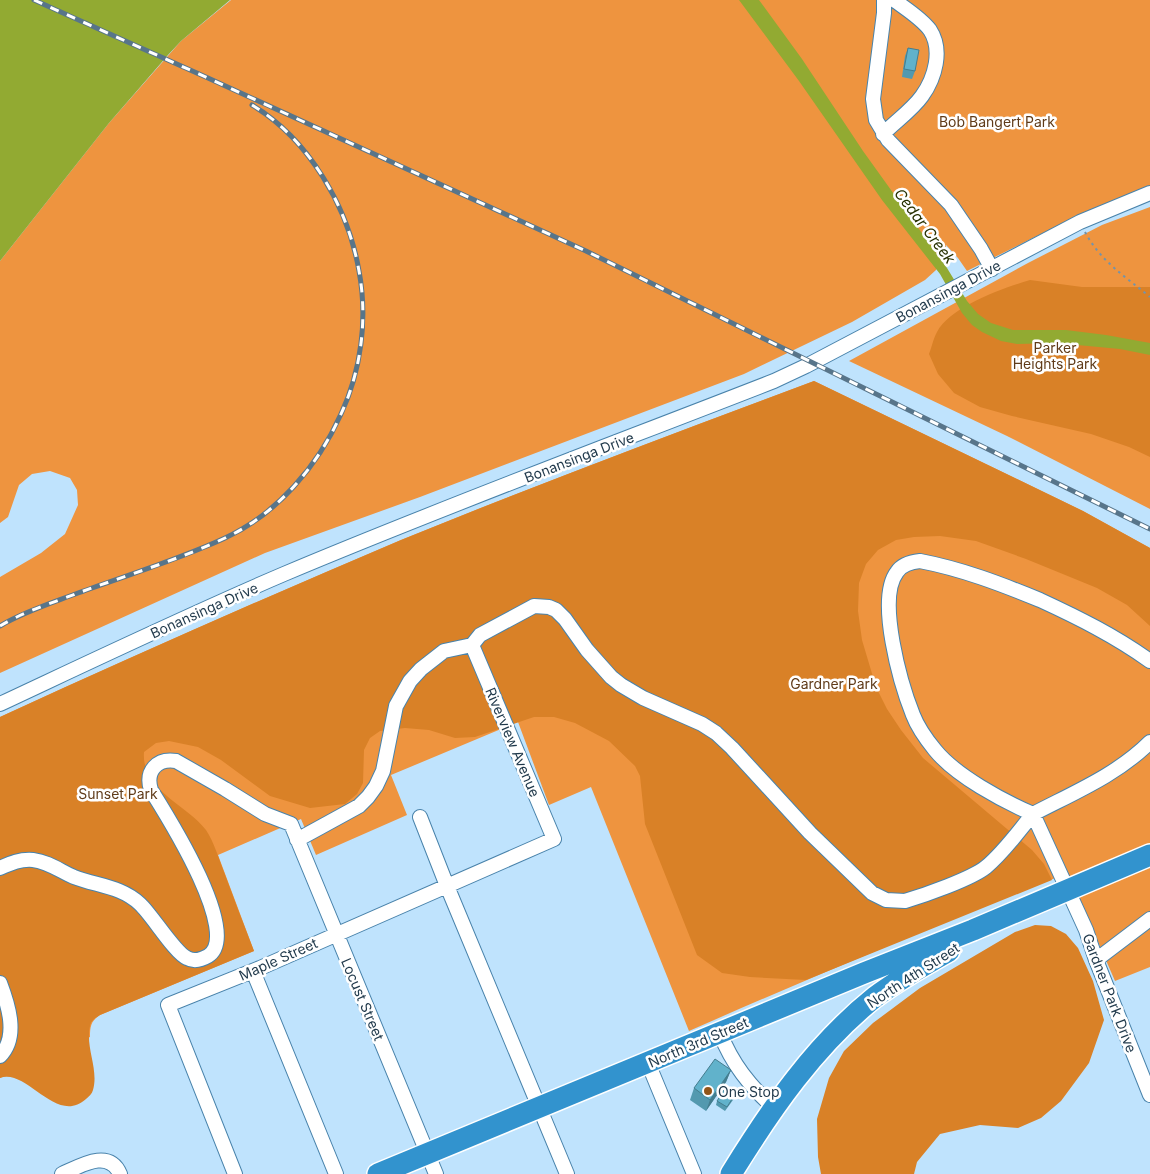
<svg xmlns="http://www.w3.org/2000/svg" width="1150" height="1174" font-family="Inter,sans-serif">
<style>
.green{fill:#ee943f}
.forest{fill:#d98127}
.water{fill:#92aa32}
.lines{fill:none;stroke-linecap:round;stroke-linejoin:round}
.minor-casing{stroke:#4983ab;stroke-width:16}
.highway-casing{stroke:#fff;stroke-width:24}
.path{stroke:#7493a9;stroke-width:2;stroke-dasharray:2.5 4;stroke-linecap:butt}
.minor{stroke:#fff;stroke-width:14}
.highway{stroke:#3293ce;stroke-width:21}
.rail-casing{stroke:#58758a;stroke-width:5}
.rail{stroke:#fff;stroke-width:3;stroke-dasharray:9;stroke-linecap:butt}
.wall{fill:#5399af}
.shaded-wall{fill:#447d8e}
.building{fill:#61b2cb;stroke:#447d8e}
.poi-dot{fill:#925518;stroke:#fff;stroke-width:2}
.labels{text-anchor:middle;dominant-baseline:central;stroke-width:5;stroke-linejoin:round;paint-order:stroke}
.park-label{font-size:14px;fill:#603b19;stroke:#fff}
.street-label{font-size:14px;fill:#1f384a;stroke:#fff}
.poi-label{font-size:14px;fill:#1f384a;stroke:#fff;text-anchor:start}
.water-label{font-size:15px;font-style:italic;fill:#273000;stroke:#fff}
</style>
<rect width="100%" height="100%" fill="#bfe3fd"/>
<!-- green -->
<path class="green" d="M231,0H1150V188C1086,210 1027,241 967,271L958,258L946,245L944,256L936,270L925,280L852,322L744,374L420,497L265,553L0,673V577L41,553L65,534L78,505L77,490L70,478L50,471L32,474L19,485L8,517L0,523V261L109,123L181,41Z
M1150,207V509L1007,436L849,361L1028,263L1102,225Z
M814,381L1083,511L1150,548V967L1115,981L1068,873C941,923 814,976 689,1031L591,787L549,805L518,722L391,775L407,815L316,855L301,819L218,855L254,951L100,1015C91,1021 90,1026 90,1037L0,1078V717C133,656 266,597 401,540C538,484 676,433 814,381Z"/>
<!-- forest -->
<path class="forest" d="M1030,280L1082,287H1150V457L1129,447L1091,434L1012,416L980,407L954,393L938,374L929,354C932,347 933,339 937,332C951,306 1003,288 1030,280Z
M814,381L1083,511L1150,548V626L1127,605L1097,588L1026,559L976,541L940,536L914,537L896,540L878,550L866,564L859,583L858,611L862,640L876,687L887,709L901,730L923,758L1032,850L1044,864L1052,880L806,980L750,977L722,973L697,955L645,824L640,776L635,766L609,741L575,723L554,717H534L475,737L455,738L429,730L405,728L380,731L370,738L364,750L363,783L357,794L345,804L310,808L270,796L221,760L198,747L169,741L156,743L144,752C141,790 186,804 206,830C214,842 219,859 224,872C234,899 244,925 254,951L100,1015C96,1018 91,1020 90,1026C85,1047 99,1069 93,1090C92,1094 89,1096 86,1099C56,1126 27,1068 0,1078V717C133,656 266,597 401,540C538,484 676,433 814,381Z
M1035,925L1051,926L1066,934L1078,948L1093,981L1104,1020L1089,1063L1061,1101L1041,1118L1018,1128L980,1125L940,1134L917,1162L914,1174H821L818,1157L817,1119L829,1078L844,1051L873,1023L920,988L1015,932Z"/>
<!-- water -->
<path class="water" d="M0,0H230L181,41L168,55L109,123L0,261Z
M739,0H759L802,59L863,151L947,268L967,301L978,314L991,323L1013,330H1066L1106,335L1150,343V355L1120,349L1056,343L1017,344L1001,341L982,332L972,325L962,313L940,274L882,200L799,81Z"/>
<g class="lines">
<!-- minor casing -->
<g class="minor-casing">
<path id="minor" d="M884,0V13L873,99L876,120L888,140L951,205L981,249L992,269
M883,134C896,121 912,110 922,96C935,78 943,50 930,30C921,18 906,9 894,0
M1150,661C1115,636 1079,618 1040,600C1001,584 962,569 920,561C911,562 902,564 897,572C876,599 901,685 913,715C918,728 926,739 935,750C956,776 1003,801 1033,814C1073,793 1117,775 1150,742
M0,704C94,660 188,615 284,574C445,506 610,445 774,381L806,366L1080,222L1150,193
M420,817L447,886L567,1174
M297,840L359,806L368,797L376,786L383,771L396,706L410,681L421,669L444,651L472,645L480,635L534,606L549,607L556,610L565,619L587,650L611,677L621,685L643,698L702,724L716,733L732,748L810,833L872,893L886,900L905,901C925,895 971,879 986,867C1004,852 1018,832 1033,814L1086,930L1096,960L1150,1095
M0,868C11,863 20,859 33,860C49,862 60,871 74,877C97,886 121,886 140,904C152,915 175,953 187,958C194,962 201,960 208,956C243,935 166,814 151,790C145,771 157,758 176,761L225,789L265,814L291,824L436,1174
M1096,960L1150,919
M253,971L336,1174
M0,983C8,1004 19,1037 0,1056
M720,1033C732,1064 750,1086 774,1108
M648,1063L694,1174
M62,1174C80,1166 109,1148 120,1174
M235,1174L168,1005L260,968L554,839L472,645"/>
</g>
<!-- highway casing -->
<g class="highway-casing">
<path id="highway" d="M378,1174L864,973L973,930L1150,855
M731,1174C771,1109 815,1045 875,997C898,980 924,965 949,951"/>
</g>
<!-- path -->
<path class="path" d="M1085,232C1101,262 1125,276 1150,297"/>
<!-- minor -->
<use href="#minor" class="minor"/>
<!-- highway -->
<use href="#highway" class="highway"/>
<!-- rail casing -->
<g class="rail-casing">
<path id="rail" d="M34,0L208,78L586,251L1150,529
M0,626C23,612 52,603 78,593C127,575 178,560 225,538C277,514 318,466 341,414C361,371 368,319 359,271C348,207 309,139 252,105"/>
</g>
<!-- rail -->
<use href="#rail" class="rail"/>
</g>
<!-- wall -->
<path class="wall" d="M908,48L915,71L912,79L902,77L905,56Z
M731,1070L726,1082L706,1111L690,1100L694,1088Z
M733,1100L725,1111L716,1105L717,1101Z"/>
<!-- shaded-wall -->
<path class="shaded-wall" d="M731,1070L726,1082L706,1111L710,1100Z"/>
<!-- building -->
<path class="building" d="M908,48L919,50L915,71L904,69Z
M715,1059L731,1070L710,1100L694,1088Z
M724,1090L734,1096L727,1107L717,1101Z"/>
<!-- markers -->
<circle class="poi-dot" cx="708" cy="1091" r="5"/>
<g class="labels">
<!-- park labels -->
<g class="park-label">
<text x="997" y="121">Bob Bangert Park</text>
<text x="1055" y="347">Parker<tspan x="1055" dy="16">Heights Park</tspan></text>
<text x="834" y="683">Gardner Park</text>
<text x="118" y="793">Sunset Park</text>
</g>
<!-- street labels -->
<g class="street-label">
<text transform="translate(948 291) rotate(-28)">Bonansinga Drive</text>
<text transform="translate(579 457) rotate(-21)">Bonansinga Drive</text>
<text transform="translate(204 610) rotate(-24)">Bonansinga Drive</text>
<text transform="translate(513 742) rotate(67)">Riverview Avenue</text>
<text transform="translate(278 959) rotate(-24)">Maple Street</text>
<text transform="translate(913 975) rotate(-33)">North 4th Street</text>
<text transform="translate(1110 993) rotate(69)">Gardner Park Drive</text>
<text transform="translate(363 999) rotate(67)">Locust Street</text>
<text transform="translate(698 1042) rotate(-23)">North 3rd Street</text>
</g>
<!-- poi labels -->
<g class="poi-label">
<text x="718" y="1091">One Stop</text>
</g>
<!-- water labels -->
<g class="water-label">
<text transform="translate(925 226) rotate(53)">Cedar Creek</text>
</g>
</g>
</svg>
